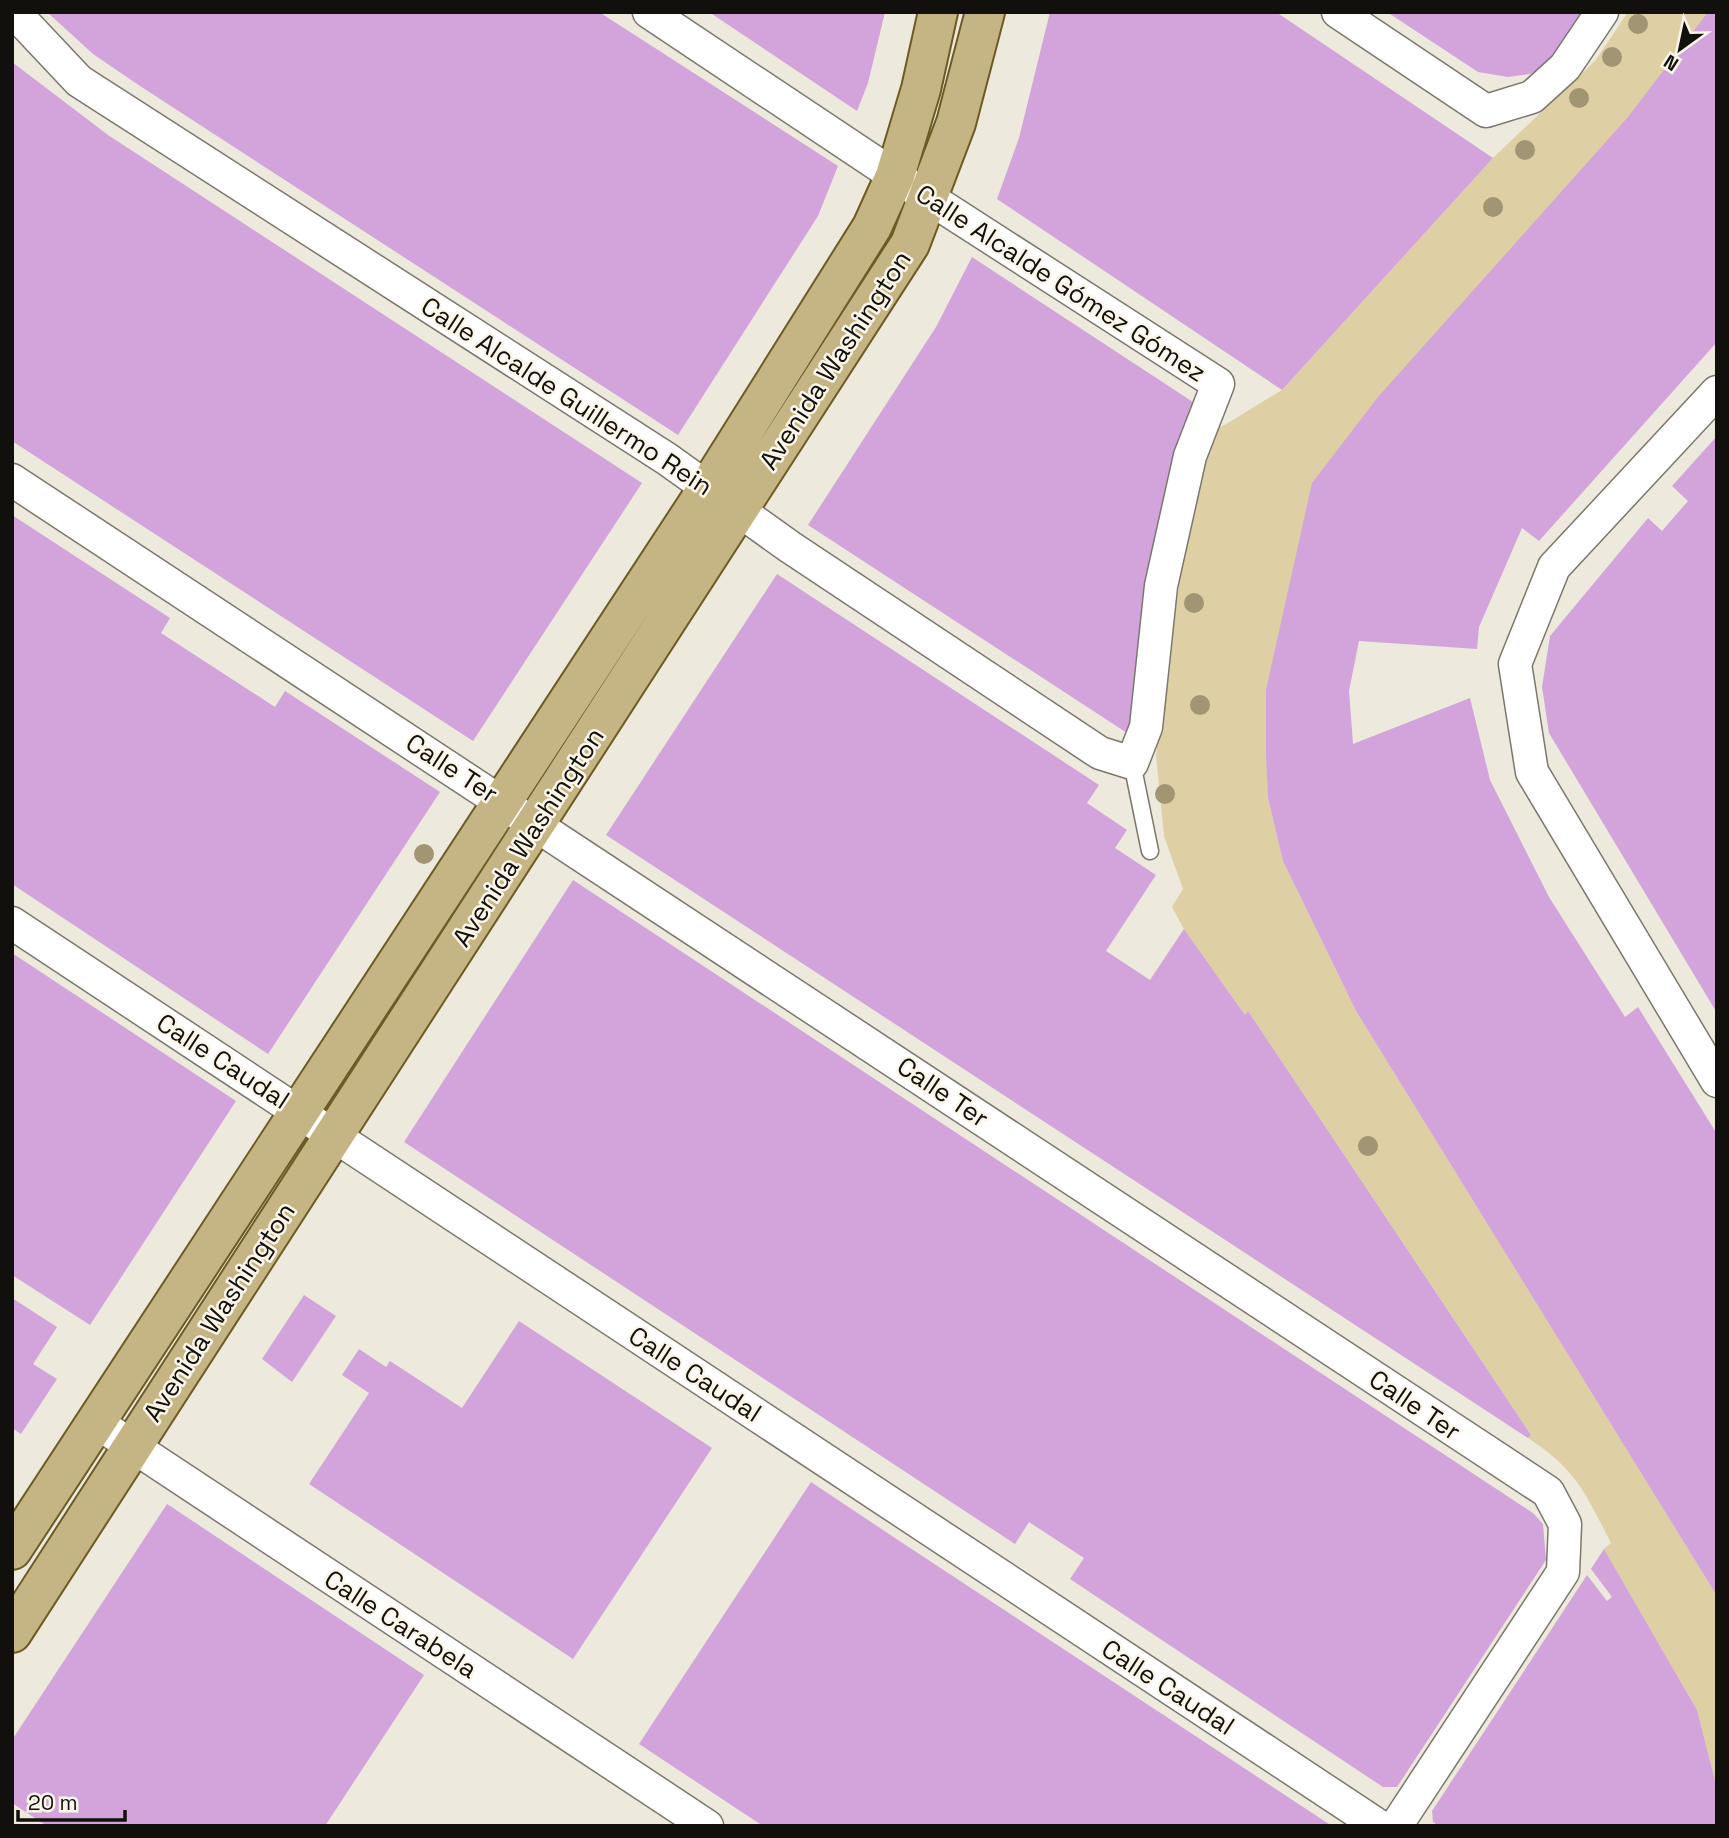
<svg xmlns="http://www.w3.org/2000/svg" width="1729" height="1838" font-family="'Space Grotesk',sans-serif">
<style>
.green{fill:#decfa4}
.building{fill:#d2a4db}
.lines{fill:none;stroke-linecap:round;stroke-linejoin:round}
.lane-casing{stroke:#7b776c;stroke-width:19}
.street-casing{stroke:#7b776c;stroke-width:35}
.primary-casing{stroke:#6d5b25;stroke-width:42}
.lane{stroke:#fff;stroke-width:16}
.street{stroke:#fff;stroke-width:32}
.primary{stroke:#c5b584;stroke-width:38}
.tree{fill:#a19573}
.labels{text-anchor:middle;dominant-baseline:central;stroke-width:5;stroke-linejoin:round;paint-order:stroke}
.street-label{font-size:26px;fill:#12100c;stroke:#fbf6e9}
</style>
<rect width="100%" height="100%" fill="#ede9dc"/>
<!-- green -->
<path class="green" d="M1628,12H1708L1266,690L1268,798L1283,861L1356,1011L1717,1596V1788L1697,1710L1604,1549L1611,1543C1585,1493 1577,1470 1528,1438L1531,1435L1248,1011L1245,1015L1184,929L1172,907L1183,889L1164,836L1156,755L1183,556L1200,477L1218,429L1282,390L1493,158L1595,61Z"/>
<!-- building -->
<path class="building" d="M47,12H599L838,166L818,216L678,435L140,86L93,54Z
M709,12H885L868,83L857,111Z
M1050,12H1276L1493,158L1282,390L997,199L1019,138Z
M1387,12H1588L1556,59L1530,74L1508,77L1478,72Z
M1708,12H1717V342L1539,541L1522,528L1479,627L1477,649L1359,641L1349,691L1353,744L1470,698L1490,780L1549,897L1625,1017L1638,1007L1717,1134V1596L1356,1011L1283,861L1268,798L1266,754V690L1312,483L1378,397L1628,117Z
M12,62L108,135L642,483L473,741L12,441Z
M972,257L1196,404L1155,533L1134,726L1127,733L808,525L936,327Z
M1717,436V1013L1549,733L1542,687L1550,636L1648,518L1662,531L1688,501L1672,486Z
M12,515L170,618L161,633L275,707L285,691L440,792L268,1054L12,884Z
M777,574L1099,785L1087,803L1127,830L1115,848L1156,875L1106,951L1150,980L1184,929L1245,1015L1248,1011L1531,1435L1528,1438L606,835Z
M573,880L1533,1513L1543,1524L1546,1560L1397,1787H1383L1070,1579L1084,1558L1029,1522L1015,1544L404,1142Z
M12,953L236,1101L90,1325L12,1275Z
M304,1295L336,1316L292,1382L262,1359Z
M12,1298L57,1327L33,1364L57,1379L21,1434L12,1428Z
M519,1321L712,1448L573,1659L309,1484L369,1393L342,1375L359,1349L386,1367L390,1361L462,1408Z
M811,1482L898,1540L1332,1826H763L639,1744Z
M167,1504L424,1675L325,1826H47L12,1803V1740Z
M1604,1549L1697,1710L1717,1788V1826H1439L1433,1822L1432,1811L1587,1575L1607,1601L1612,1597L1591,1569Z"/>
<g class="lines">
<!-- lane casing -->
<g class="lane-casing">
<path id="lane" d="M1132,763L1150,851"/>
</g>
<!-- street casing -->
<g class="street-casing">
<path id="street" d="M14,12L79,81L667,459L790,547L1100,753L1132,763L1146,727L1161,586L1190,456L1218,384L895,176L649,12
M1338,12L1486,111L1532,97L1565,67L1602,12
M1717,392L1554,567L1515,664L1532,772L1717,1081
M12,480L1548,1492L1565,1524L1563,1572L1396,1826
M12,923L1379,1826
M96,1422L707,1826"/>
</g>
<!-- primary casing -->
<g class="primary-casing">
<path id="primary" d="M12,1550L708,488L872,227L895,176L921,89L938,12
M12,1633L910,244L956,123L985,12"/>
</g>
<!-- lane -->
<use href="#lane" class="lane"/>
<!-- street -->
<use href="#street" class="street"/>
<!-- primary -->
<use href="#primary" class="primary"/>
</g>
<!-- trees -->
<g class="tree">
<circle cx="1638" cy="24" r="10"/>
<circle cx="1612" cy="57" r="10"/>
<circle cx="1579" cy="98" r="10"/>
<circle cx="1525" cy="150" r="10"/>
<circle cx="1493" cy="207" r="10"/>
<circle cx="1194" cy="603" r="10"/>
<circle cx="1200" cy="705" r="10"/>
<circle cx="1165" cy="794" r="10"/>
<circle cx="424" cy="854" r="10"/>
<circle cx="1368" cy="1146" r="10"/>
</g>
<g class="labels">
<!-- street labels -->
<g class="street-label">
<text transform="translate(1061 283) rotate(33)">Calle Alcalde Gómez Gómez</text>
<text transform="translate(835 360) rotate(-57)">Avenida Washington</text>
<text transform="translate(567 396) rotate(33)">Calle Alcalde Guillermo Rein</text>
<text transform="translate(452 768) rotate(33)">Calle Ter</text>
<text transform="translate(528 837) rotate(-57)">Avenida Washington</text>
<text transform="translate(223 1061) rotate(33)">Calle Caudal</text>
<text transform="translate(943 1092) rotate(34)">Calle Ter</text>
<text transform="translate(219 1312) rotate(-57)">Avenida Washington</text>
<text transform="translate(695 1374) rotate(33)">Calle Caudal</text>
<text transform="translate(1415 1405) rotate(34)">Calle Ter</text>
<text transform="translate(401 1624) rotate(33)">Calle Carabela</text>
<text transform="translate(1168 1687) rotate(33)">Calle Caudal</text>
</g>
</g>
<!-- border -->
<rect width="1729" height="1838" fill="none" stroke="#12100c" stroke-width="28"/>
<!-- north arrow -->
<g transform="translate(1680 49) rotate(213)" stroke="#fbf6e9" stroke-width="5" paint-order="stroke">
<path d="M0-5L12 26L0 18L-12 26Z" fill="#12100c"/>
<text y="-10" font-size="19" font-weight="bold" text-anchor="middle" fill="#12100c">N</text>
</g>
<!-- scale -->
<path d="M18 1810v10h107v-10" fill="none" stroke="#12100c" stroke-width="3.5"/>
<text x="28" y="1810" font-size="21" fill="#12100c" stroke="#fbf6e9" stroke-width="5" paint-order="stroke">20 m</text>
</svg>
